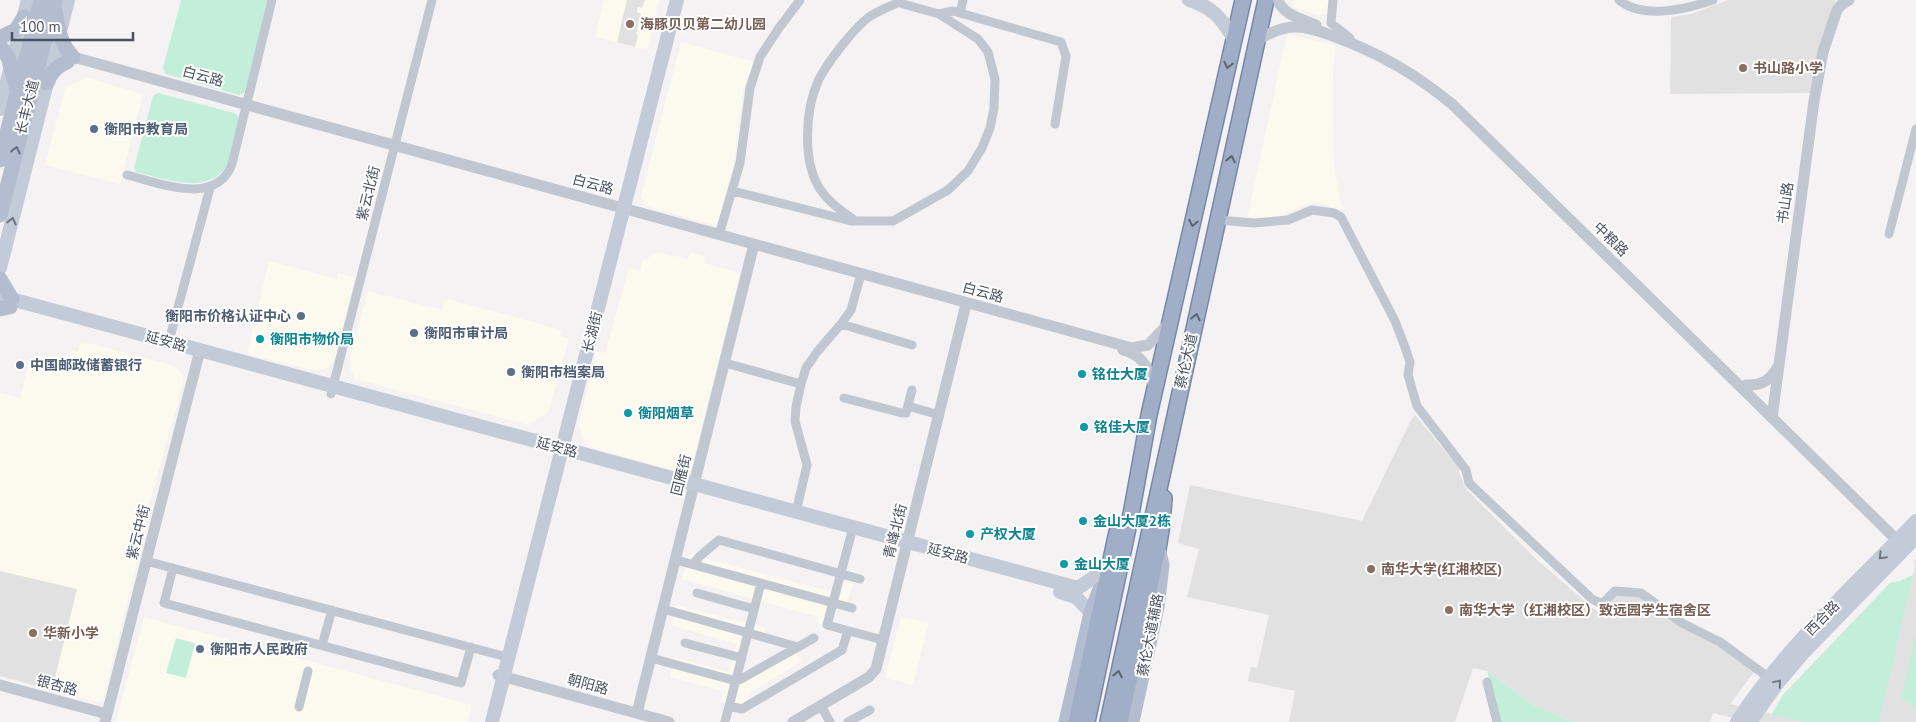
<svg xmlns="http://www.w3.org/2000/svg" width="1916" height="722" font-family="'PT Sans','Noto Sans SC',sans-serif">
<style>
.commercial{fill:#fcfaee}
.education{fill:#e2e1e1}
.green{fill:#c3efda}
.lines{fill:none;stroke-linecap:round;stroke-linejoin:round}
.trunk-casing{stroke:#7788ab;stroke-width:18}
.minor{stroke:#c1c7d0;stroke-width:9}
.tertiary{stroke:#c1c7d0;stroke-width:11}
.secondary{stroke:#c4cbd8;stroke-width:14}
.primary{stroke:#b3bdcf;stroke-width:15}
.trunk{stroke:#a0aec7;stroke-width:15}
.oneway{stroke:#5b6474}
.oneway2{stroke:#646d7b}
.oneway3{stroke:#6f7683}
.education-dot{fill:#8d6e63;stroke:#fff;stroke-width:2}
.service-dot{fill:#5c6f8a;stroke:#fff;stroke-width:2}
.culture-dot{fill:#0f9aa8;stroke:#fff;stroke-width:2}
.labels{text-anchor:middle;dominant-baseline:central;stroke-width:4;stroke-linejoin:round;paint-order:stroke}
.education-label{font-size:14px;font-weight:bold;fill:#785e54;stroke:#fff;text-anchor:start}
.street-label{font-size:14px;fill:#4a525f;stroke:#fff}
.service-label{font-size:14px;font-weight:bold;fill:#4e5e75;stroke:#fff;text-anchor:start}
.culture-label{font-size:14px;font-weight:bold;fill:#0d838f;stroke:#fff;text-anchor:start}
</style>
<rect width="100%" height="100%" fill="#f4f2f2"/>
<!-- commercial -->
<path class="commercial" d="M604,0H659L647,50L595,37Z
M1295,0H1329L1330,13L1318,15L1293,7Z
M1287,34L1336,45L1333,73L1334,166L1341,205L1346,208L1339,210L1327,205L1317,203L1305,205L1278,217L1247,219Z
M681,42L754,62L744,85L734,163L717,226L646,206L641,196Z
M88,78L143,94L120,184L45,165L66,86Z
M658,252L688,259L690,252L705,256L704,263L740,273L691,470L686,474L598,450L588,446L582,437L579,425L596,351L605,353L629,268L640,271L642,261Z
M269,261L337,279L338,273L355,278L334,361L327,368L316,371L247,354Z
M368,291L442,310L444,302L448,299L562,330L560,336L569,338L549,411L529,425L355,379L350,367V357Z
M81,341L172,365L181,372L183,378V384L148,507L151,508L103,700L97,702L52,690L77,590L0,571V393L20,398L30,359L36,356L63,363L62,367L66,368L71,350L78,352Z
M697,551L704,558L840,594L843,582L853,584L847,604L831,600L824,625L817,623L818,617L682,579L688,556Z
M676,605L765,628L763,635L747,631L734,678L795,651L802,661L749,693L746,704L742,707L721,701L723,691L670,677L675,657L729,672L737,644L671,625Z
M144,617L472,705L468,722H116Z
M901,617L929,622L913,685L885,678Z"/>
<!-- education -->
<path class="education" d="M627,0H645L642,8L638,7L637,12L641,14L636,34L638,35L635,47L617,42Z
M1728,0H1836L1821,43L1810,93L1670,94L1671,17L1691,14Z
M1415,415L1458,467L1464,486L1473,496L1536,559L1594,609L1601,612L1617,594L1639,596L1680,625L1702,638L1720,645L1755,671L1730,704L1772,714L1783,695L1890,583L1900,581L1913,575L1915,566L1914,561L1916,559V722H1748L1713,713L1710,722H1574L1535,706L1487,671L1473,668L1455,722H1289L1295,691L1248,681L1251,667L1257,668L1269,615L1187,597L1199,549L1178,543L1190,485L1362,521L1411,420Z
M0,571L77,589L52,690L0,676Z"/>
<!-- green -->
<path class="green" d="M181,0H268L245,92L239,95L166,74L163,68Z
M158,93L234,113L239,117L228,162C213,198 163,178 136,172L134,168L153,96Z
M1913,575L1879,722H1805L1771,715L1783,695L1890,583L1900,581Z
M1916,633V710L1909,702L1901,700Z
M176,638L195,643L186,678L166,673Z
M1487,671L1535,706L1574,722H1501Z"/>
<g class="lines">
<!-- trunk casing -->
<g class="trunk-casing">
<path id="trunk" d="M1076,722L1117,532
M1087,722L1132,509L1149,415L1243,0
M1108,722L1266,0
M1120,722L1158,549L1162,524L1164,498"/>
</g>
<!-- minor -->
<path class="minor" d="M1333,0L1331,23L1350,38
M1619,0C1643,20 1687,9 1713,0
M960,13L963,0
M939,14L953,11L1061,42L1066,56L1055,124
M127,175C160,183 216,207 232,164L272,0
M733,191L851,221H893L948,190L968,171L982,148L990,128L994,108L995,79L988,52L978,39L939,14L903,4L897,0
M854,220C842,211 829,203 820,189C802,161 805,109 819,79C828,62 853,29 869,17C878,11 890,6 900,2
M1218,220L1254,223L1288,220L1312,210L1334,213L1341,217L1395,321L1405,347L1410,362L1408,375L1417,406L1466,470L1469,483L1592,599L1602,604L1615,591L1641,593L1682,623L1720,642L1768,677
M1889,234L1916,129
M719,235L740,163L750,88L760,57L779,28L800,0
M841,324L912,345
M169,341L210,188
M725,363L801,384
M331,394L432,0
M844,398L902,413H906L912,390
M908,406L939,415
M796,512L807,465L795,421L796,407L801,384L806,368L817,352L841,324L851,310L861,274
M851,535L827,625L883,640
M676,560L852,608
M146,561L503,656
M693,564L700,556L719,540L860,579
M173,568L164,603L461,683L471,647
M697,593L754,609
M663,609L798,647
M685,643L742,658
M322,645L332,610
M651,658L736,681L741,679L814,638
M1487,682L1497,722
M729,706L742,709L842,650L848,631
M821,706L830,722
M299,707L308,671
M725,722L761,583
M848,722L870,710"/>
<!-- tertiary -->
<path class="tertiary" d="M1278,0C1283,15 1302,19 1316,25
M1256,41C1268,34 1281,27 1295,27C1307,26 1322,32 1333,36C1379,53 1414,73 1452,104L1903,546
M66,55L1132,348L1148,345L1170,322
M1123,350C1145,356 1147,368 1155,388
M1746,385C1762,386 1770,380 1778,367
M1772,418L1814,101L1823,52L1837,10L1841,5L1849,0
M498,675L669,722
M0,685L107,714
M637,713L754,244
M105,722L200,350
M793,722L869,677L876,669L966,304"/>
<!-- secondary -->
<path class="secondary" d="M1189,0C1213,7 1221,18 1234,39
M0,109L28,0
M0,268L68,0
M0,296L1078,588L1109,567
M1060,592L1076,597L1091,613
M492,722L677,0
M1737,722C1784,648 1855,585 1916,521
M1750,722L1777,684L1803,653L1916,537"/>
<!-- primary -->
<path class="primary" d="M55,10C58,28 60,44 73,57
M1,37L16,30L24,17
M0,46L8,57L17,89
M47,83C51,72 56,67 67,62
M0,160L41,0
M0,215L55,0
M0,279L12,299
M0,309L10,307
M1066,722L1091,613L1100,589
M1132,722L1157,607L1162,565L1158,549"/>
<!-- trunk -->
<use href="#trunk" class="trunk"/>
</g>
<!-- one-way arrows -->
<defs><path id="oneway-chevron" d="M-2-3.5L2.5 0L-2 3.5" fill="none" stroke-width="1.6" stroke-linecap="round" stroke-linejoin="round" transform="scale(1.25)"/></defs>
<g class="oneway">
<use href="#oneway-chevron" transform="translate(1228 65) rotate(103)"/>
<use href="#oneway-chevron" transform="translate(1231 159) rotate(-78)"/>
<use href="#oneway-chevron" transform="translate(1193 223) rotate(103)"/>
<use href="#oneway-chevron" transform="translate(1196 317) rotate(-77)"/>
<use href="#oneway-chevron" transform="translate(1118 674) rotate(-78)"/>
</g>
<use class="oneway2" href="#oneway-chevron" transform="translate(16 150) rotate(-76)"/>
<g class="oneway3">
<use href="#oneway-chevron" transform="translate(12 221) rotate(-76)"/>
<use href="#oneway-chevron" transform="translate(1882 556) rotate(134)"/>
<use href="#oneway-chevron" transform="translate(1778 683) rotate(-50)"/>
</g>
<!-- markers -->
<g class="education-dot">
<circle cx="630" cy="24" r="5"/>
<circle cx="1743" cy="68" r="5"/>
<circle cx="1371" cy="569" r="5"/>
<circle cx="1449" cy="610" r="5"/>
<circle cx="33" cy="633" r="5"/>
</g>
<g class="service-dot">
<circle cx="94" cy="129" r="5"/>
<circle cx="301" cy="316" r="5"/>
<circle cx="414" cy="333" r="5"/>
<circle cx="20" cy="365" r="5"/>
<circle cx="511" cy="372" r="5"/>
<circle cx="200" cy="649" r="5"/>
</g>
<g class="culture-dot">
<circle cx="260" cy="339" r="5"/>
<circle cx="1082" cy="374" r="5"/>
<circle cx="628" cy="413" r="5"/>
<circle cx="1084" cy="427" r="5"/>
<circle cx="1083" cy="521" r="5"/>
<circle cx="970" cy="534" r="5"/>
<circle cx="1064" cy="564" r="5"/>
</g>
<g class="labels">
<!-- education labels -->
<g class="education-label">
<text x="640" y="24">海豚贝贝第二幼儿园</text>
<text x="1753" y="68">书山路小学</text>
<text x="1381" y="569">南华大学(红湘校区)</text>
<text x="1459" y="610">南华大学（红湘校区）致远园学生宿舍区</text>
<text x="43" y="633">华新小学</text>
</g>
<!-- street labels -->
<g class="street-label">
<text transform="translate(203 76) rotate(15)">白云路</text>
<text transform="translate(27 107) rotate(-76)">长丰大道</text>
<text transform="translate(593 184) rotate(15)">白云路</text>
<text transform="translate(368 193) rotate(-76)">紫云北街</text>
<text transform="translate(1785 203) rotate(-82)">书山路</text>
<text transform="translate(1611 239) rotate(44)">中粮路</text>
<text transform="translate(983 292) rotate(15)">白云路</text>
<text transform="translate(592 332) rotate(-76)">长湖街</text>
<text transform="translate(166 341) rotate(15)">延安路</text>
<text transform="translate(1186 361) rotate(-77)">蔡伦大道</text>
<text transform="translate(557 447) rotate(15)">延安路</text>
<text transform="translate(681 475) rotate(-76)">回雁街</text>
<text transform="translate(895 531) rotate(-76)">青峰北街</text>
<text transform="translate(138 532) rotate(-76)">紫云中街</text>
<text transform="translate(948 553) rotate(15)">延安路</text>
<text transform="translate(1822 618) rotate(-46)">西合路</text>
<text transform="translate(1150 635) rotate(-79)">蔡伦大道辅路</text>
<text transform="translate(588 684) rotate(15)">朝阳路</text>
<text transform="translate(57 685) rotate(15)">银杏路</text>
</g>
<!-- service labels -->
<g class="service-label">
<text x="104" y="129">衡阳市教育局</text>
<text x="291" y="316" text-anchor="end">衡阳市价格认证中心</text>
<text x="424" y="333">衡阳市审计局</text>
<text x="30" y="365">中国邮政储蓄银行</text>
<text x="521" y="372">衡阳市档案局</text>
<text x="210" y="649">衡阳市人民政府</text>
</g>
<!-- culture labels -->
<g class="culture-label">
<text x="270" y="339">衡阳市物价局</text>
<text x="1092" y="374">铭仕大厦</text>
<text x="638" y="413">衡阳烟草</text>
<text x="1094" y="427">铭佳大厦</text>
<text x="1093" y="521">金山大厦2栋</text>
<text x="980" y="534">产权大厦</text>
<text x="1074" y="564">金山大厦</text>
</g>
</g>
<!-- scale -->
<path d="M12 32v8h121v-8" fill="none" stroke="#4a525f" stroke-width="2.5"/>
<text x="20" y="32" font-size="15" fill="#4a525f" stroke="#ffffff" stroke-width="4" paint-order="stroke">100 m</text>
</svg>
